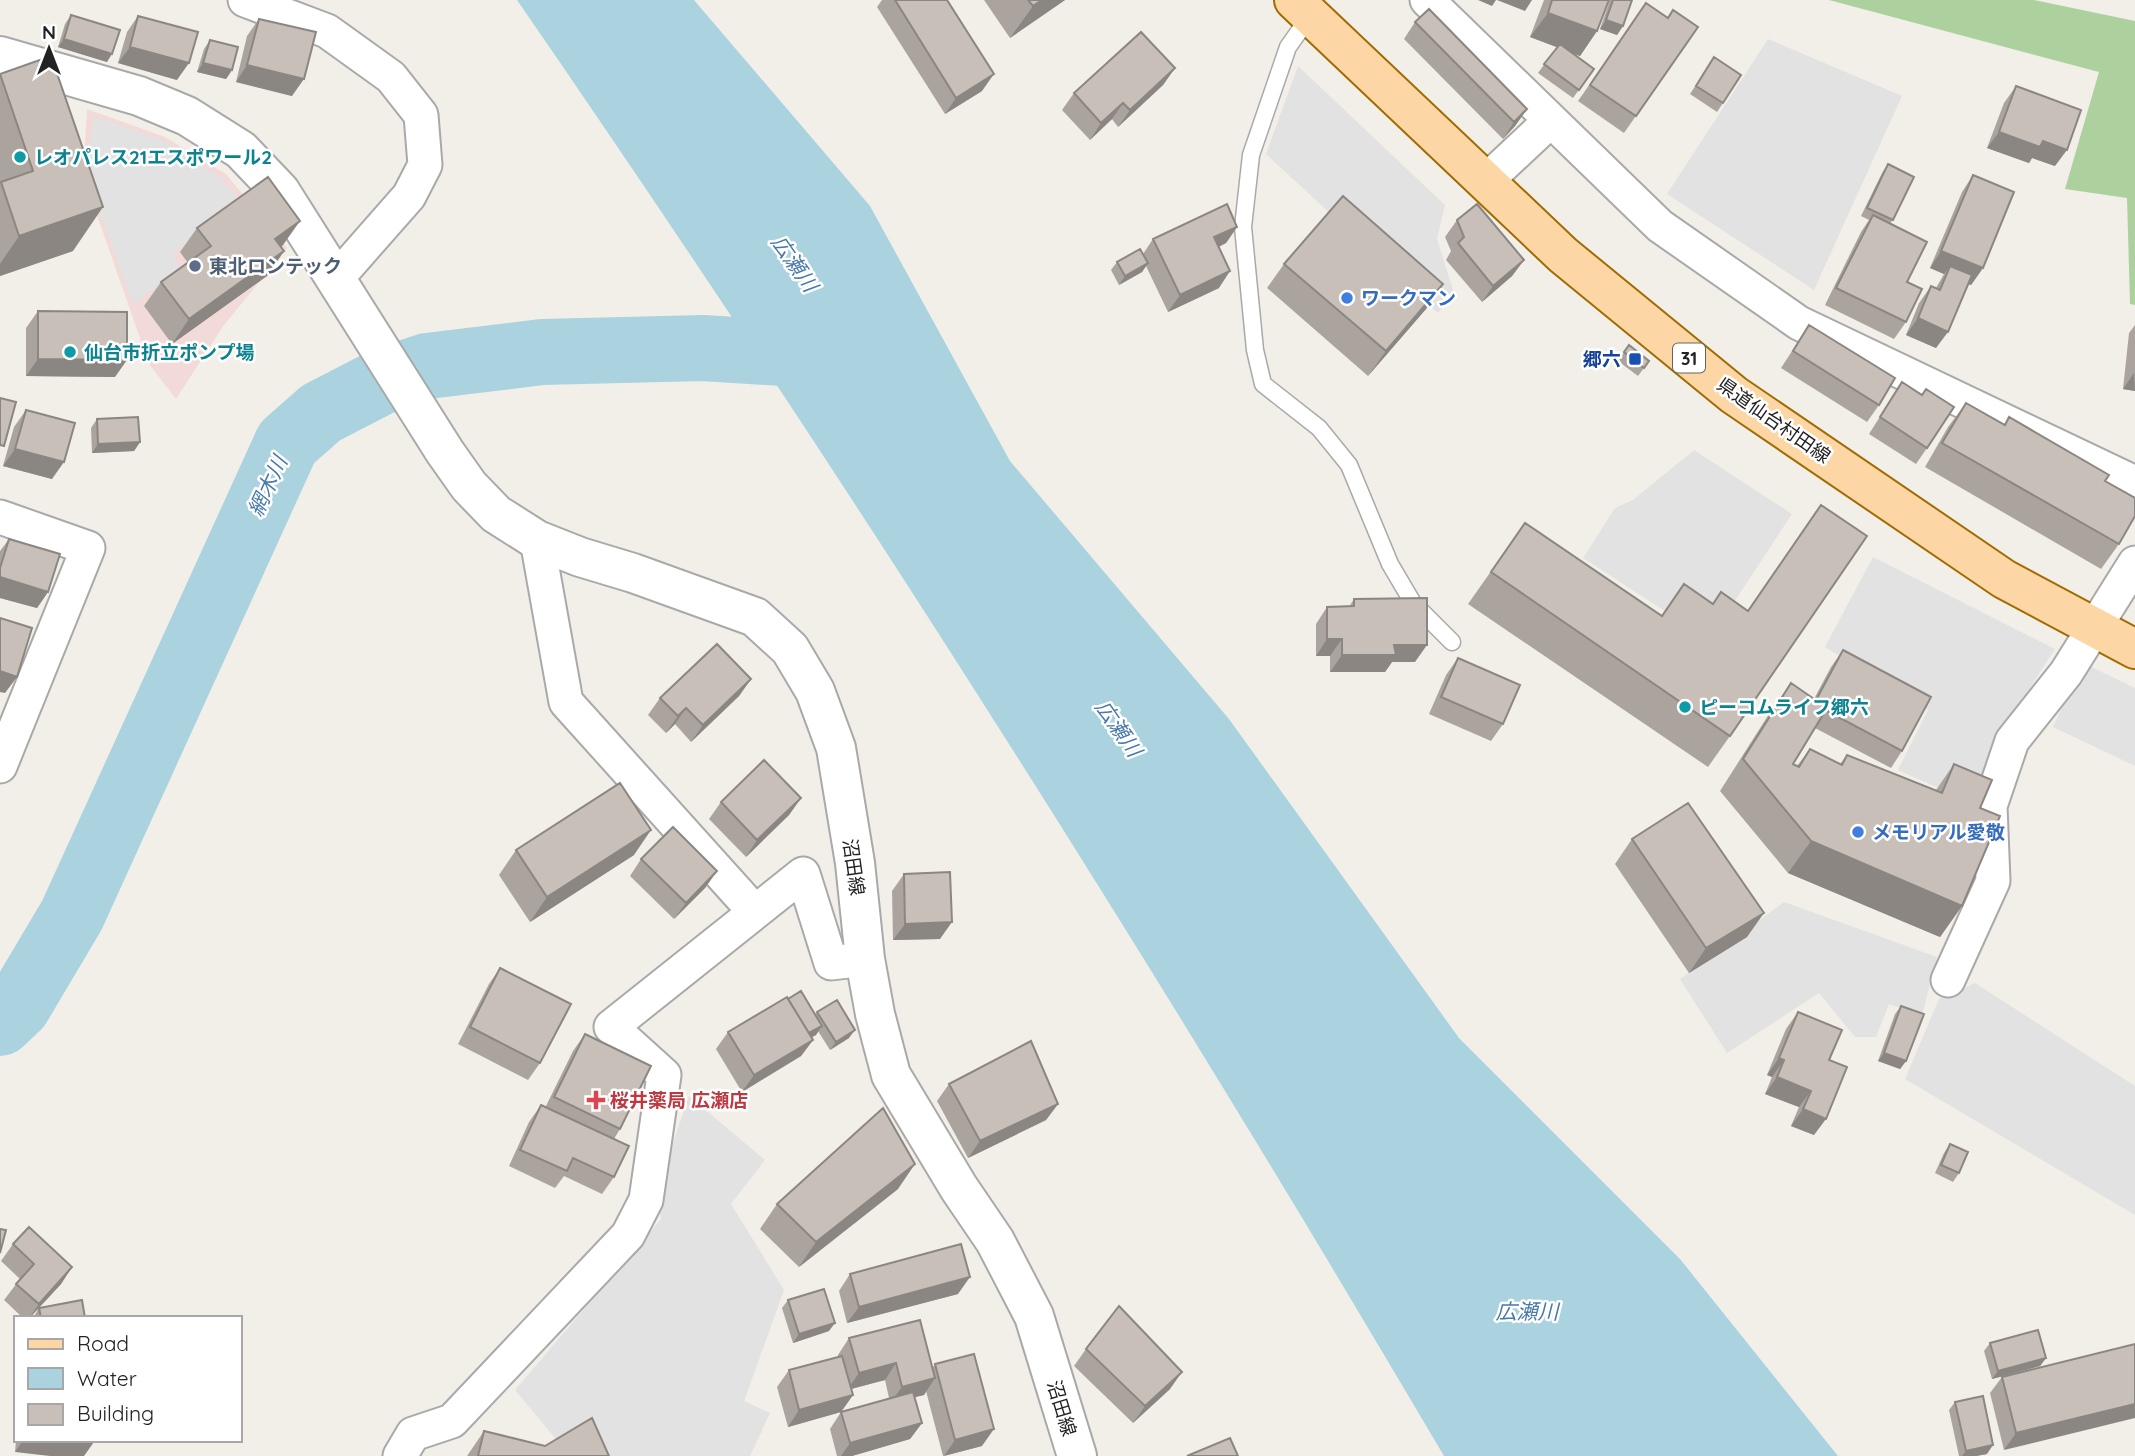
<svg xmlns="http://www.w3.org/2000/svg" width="2135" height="1456" font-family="Quicksand,'Noto Sans JP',sans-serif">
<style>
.commercial{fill:#f2dad9}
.forest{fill:#add19e}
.parking{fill:#e2e2e2}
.water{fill:#aad3df}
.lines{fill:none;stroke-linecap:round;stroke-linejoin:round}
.river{stroke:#aad3df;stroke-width:66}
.service-casing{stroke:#a9a9a9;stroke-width:19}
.minor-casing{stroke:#a9a9a9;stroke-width:37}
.tertiary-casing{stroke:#a9a9a9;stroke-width:42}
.primary-casing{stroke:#a06b00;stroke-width:42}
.service{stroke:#fff;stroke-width:16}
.minor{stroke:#fff;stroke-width:33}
.tertiary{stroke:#fff;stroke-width:38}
.primary{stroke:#fcd6a4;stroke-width:38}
.wall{fill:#aba49e}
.shaded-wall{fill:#8b8681}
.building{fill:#c7bfb8;stroke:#8b8681;stroke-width:2}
.culture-dot{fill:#0f9aa8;stroke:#fff;stroke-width:2.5}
.service-dot{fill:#5c6f8a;stroke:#fff;stroke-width:2.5}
.shop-dot{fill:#3f7fe0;stroke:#fff;stroke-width:2.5}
.transit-dot{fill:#1a4fb4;stroke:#fff;stroke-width:2.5}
.health-dot{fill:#e0444e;stroke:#fff;stroke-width:2.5}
.labels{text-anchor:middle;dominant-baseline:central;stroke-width:5;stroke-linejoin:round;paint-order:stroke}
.shield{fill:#fff;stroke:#646464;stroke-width:2}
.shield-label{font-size:18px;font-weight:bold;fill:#222}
.culture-label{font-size:19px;font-weight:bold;fill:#0d838f;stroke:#fff;text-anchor:start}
.service-label{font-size:19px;font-weight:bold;fill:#4e5e75;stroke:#fff;text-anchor:start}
.shop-label{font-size:19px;font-weight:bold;fill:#366cbe;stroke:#fff;text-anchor:start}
.transit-label{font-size:19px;font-weight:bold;fill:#164399;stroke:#fff;text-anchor:end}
.street-label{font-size:19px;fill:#222;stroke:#fff}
.health-label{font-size:19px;font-weight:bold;fill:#be3a42;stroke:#fff;text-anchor:start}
.water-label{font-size:21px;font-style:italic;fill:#4a7aab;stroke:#fff}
</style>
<rect width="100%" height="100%" fill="#f2efe9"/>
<!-- commercial -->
<path class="commercial" d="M87,109L165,137L226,174L287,248L224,325L176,399L149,364L83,175Z"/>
<!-- forest -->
<path class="forest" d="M1829,0H2034L2135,21V305L2130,304L2127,198L2065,189L2099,72Z"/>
<!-- parking -->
<path class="parking" d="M1768,39L1902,96L1814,290L1667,194Z
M1298,66L1445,205L1437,239L1454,293L1438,313L1266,154Z
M94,117L162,140L221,178L241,201L172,254L181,269L133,304L86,173Z
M1694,450L1792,514L1717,628L1688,626L1583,558L1615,508L1633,500Z
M1873,557L2055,649L1999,736L1970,802L1898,770L1928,710L1825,647Z
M2083,663L2135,688V766L2053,727Z
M1784,902L1937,957L1922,1016L1889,1004L1876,1037H1855L1819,993L1727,1053L1680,979Z
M1975,983L2135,1086V1215L1905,1079L1939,999Z
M689,1096L765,1160L731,1204L784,1290L744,1401L770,1413L750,1456H570L515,1390L661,1219L656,1193Z"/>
<!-- water -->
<path class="water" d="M517,0H694L870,206L1010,461L1229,719L1459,1038L1680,1259L1838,1456H1444C1152,960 844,474 517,0Z"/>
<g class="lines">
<!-- river -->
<path class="river" d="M0,1023L18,1006L72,915L287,443L321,413L385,380L427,366L542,352L703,348L845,357"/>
<!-- service casing -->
<g class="service-casing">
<path id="service" d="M1310,16L1288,47L1251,155L1243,227L1255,350L1263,384L1319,428L1349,465L1390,564L1413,603L1452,642"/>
</g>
<!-- minor casing -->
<g class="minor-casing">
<path id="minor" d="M245,0L327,31L391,77L421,115L425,165L409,196L336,279
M1427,0L1660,226L1799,323L2135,483
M1486,181L1550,121
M0,517L88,548L0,766
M537,540L566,702L755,912
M1948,980L1993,881L1990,806L2012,741L2066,673L2135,563
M400,1456L413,1434L452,1421L628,1235L646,1200L664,1075L611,1027L803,874L831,963L865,959"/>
</g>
<!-- tertiary casing -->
<g class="tertiary-casing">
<path id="tertiary" d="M0,56L139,96L187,116L241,150L280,191L445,452L469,486L496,514L537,540L580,557L633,573L755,617L790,649L815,691L836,748L855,863L865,959L875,1014L891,1075L959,1188L995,1241L1034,1316L1077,1456"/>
</g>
<!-- primary casing -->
<g class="primary-casing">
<path id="primary" d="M1294,0L1563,255L1734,395L2004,579L2135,649"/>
</g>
<!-- service -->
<use href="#service" class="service"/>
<!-- minor -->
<use href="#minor" class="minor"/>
<!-- tertiary -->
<use href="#tertiary" class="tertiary"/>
<!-- primary -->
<use href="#primary" class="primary"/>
</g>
<!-- wall -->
<path class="wall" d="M882,0H947L982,91L945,114L877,7Z
M984,0H1065L1010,38Z
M1544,0H1609L1597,31L1580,56L1574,54L1594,69L1573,98L1538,73L1557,47L1530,37Z
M1610,0H1632L1623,26L1617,35L1600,29Z
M1646,3L1668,18L1698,27L1624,133L1578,101Z
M71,15L107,62L58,47L65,24Z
M138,16L177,80L118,63L127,32Z
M259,19L292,96L236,82L247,36Z
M1415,22L1527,109L1515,126L1503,139L1404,39Z
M210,40L232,70L226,79L197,72L204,49Z
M1714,57L1723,103L1717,112L1690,94Z
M1175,68L1163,85L1118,127L1112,119L1090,140L1062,110L1074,93Z
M0,75L73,251L0,276Z
M2016,86L2055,166L2032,158L2029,163L1987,148L2004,103Z
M1888,164L1893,220L1890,223L1907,282L1906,322L1894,339L1825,305L1861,232L1869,220L1861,216L1882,173Z
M1973,175L1983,268L1971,285L1968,284L1936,348L1906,335L1919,303L1931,286L1936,288L1944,274L1930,268L1962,192Z
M1457,220L1524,260L1512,276L1482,302L1446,260L1451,251L1445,237Z
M1237,227L1226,243L1219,247V288L1168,312L1146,266L1142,272L1119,285L1111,270L1117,262L1143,254L1153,239Z
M197,228L283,245L281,247L284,251L267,276L172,344L144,306L161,282L188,263L180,252Z
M1284,264L1443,284L1426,309L1368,376L1267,288Z
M38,311L115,377L26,376V328Z
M1809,325L1879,405L1867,422L1781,368Z
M2135,325V391L2123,389L2129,333Z
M1629,345L1649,361L1638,376L1618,361Z
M1902,382L1922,395L1927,448L1916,464L1869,434Z
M1966,403L2004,425L2009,417L2105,481L2119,544L2101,569L1925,467L1948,427Z
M26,410L52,479L3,466L14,427Z
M97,419L140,442L134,451L92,453L91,428Z
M1525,523L1730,736L1708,767L1468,604Z
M9,539L48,592L37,608L0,598V551Z
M1354,599L1415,662H1392L1385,672H1330V656H1316V624L1327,607H1349Z
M1843,650L1902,751L1891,768L1815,728L1793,764L1797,766L1810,749L1840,764L1847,755L1936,790L1954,764L1980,808L1962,906L1940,937L1788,873L1720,791L1769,714L1791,683L1814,699L1831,667Z
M1458,658L1503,724L1491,741L1429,714L1446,675Z
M751,679L739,696L691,742L675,724L666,733L648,715L660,698Z
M801,798L789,815L746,857L709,819L721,802Z
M1632,839L1747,937L1689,973L1615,864Z
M516,850L634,855L530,922L499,875Z
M641,859L717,871L705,888L674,919L630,876Z
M904,874L940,939L893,940L892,891Z
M500,968L540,1063L528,1080L458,1044L489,984Z
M788,999L815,1015L817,1012L849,1038L830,1050L818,1031L816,1035L811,1037L813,1040L801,1056L742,1092L716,1049L728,1032Z
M1901,1006L1906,1061L1900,1069L1878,1061L1895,1014Z
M1798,1012L1829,1060L1814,1135L1791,1126L1799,1107L1765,1094L1772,1077L1767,1075L1786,1029Z
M585,1034L620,1129L614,1139V1177L602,1194L564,1176L555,1188L509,1166L529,1122L541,1105L545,1108L573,1051Z
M949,1084L1058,1104L1046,1120L968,1158L937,1101Z
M1950,1144L1959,1173L1953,1182L1935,1173L1944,1153Z
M898,1189L799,1267L760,1229L777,1204Z
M13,1244L72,1267L61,1284L30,1318H23L4,1300L20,1279L1,1261Z
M850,1274L958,1294L847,1323L839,1291Z
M788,1300L829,1331L793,1343L782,1308Z
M39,1308L41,1318H33Z
M849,1338L933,1367L935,1364L982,1446L943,1456L926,1391L924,1395L915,1397L922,1423L910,1439L852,1456H837L830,1429L841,1412L889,1398L885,1380L851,1389L853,1395L841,1412L788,1427L777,1387L789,1370L838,1357V1355Z
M1990,1343L2046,1358L2040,1366L1992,1379L1984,1351Z
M2135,1344L2004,1450L1990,1393L2002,1377Z
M1086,1349L1170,1389L1133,1423L1074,1366Z
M1955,1402L1987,1454L1976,1456H1959L1949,1410Z
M484,1431L545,1446L609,1456H467Z
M16,1440H94L15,1452Z"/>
<!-- shaded-wall -->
<path class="shaded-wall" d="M1042,0H1065L1010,38L1033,6Z
M1478,0H1496L1492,6Z
M1497,0H1532L1525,11Z
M1548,13L1597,31L1580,56L1530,37Z
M1606,20L1623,26L1617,35L1600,29Z
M64,39L112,54L107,62L58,47Z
M130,47L189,63L177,80L118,63Z
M203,63L232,70L226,79L197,72Z
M247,65L304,79L292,96L236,82Z
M1175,68L1163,85L1118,127L1130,110Z
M994,74L982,91L945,114L956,98Z
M1123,103L1112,119L1090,140L1101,123Z
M1527,109L1515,126L1503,139L1514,122Z
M1999,132L2043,141L2067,150L2055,166L2032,158L2029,163L1987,148Z
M103,207L73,251L0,276V264L19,236Z
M300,221L283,245L258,263L275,239Z
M1237,227L1226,243L1203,254L1214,237Z
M284,251L267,276L172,344L189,319Z
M1941,251L1983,268L1971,285L1946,274L1950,266L1944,274L1930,268Z
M1524,260L1512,276L1482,302L1493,286Z
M1148,263L1142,272L1119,285L1125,276Z
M1230,271L1219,288L1168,312L1180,295Z
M1443,284L1426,309L1368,376L1386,351Z
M1918,318L1948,332L1936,348L1906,335Z
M38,359L127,360L115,377L26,376Z
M2134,373L2135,391L2123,389Z
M140,442L134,451L92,453L98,444Z
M15,449L64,462L52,479L3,466Z
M0,577L48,592L37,608L0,598Z
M1327,639H1342L1330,656H1316Z
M1394,645H1427L1415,662H1392L1385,672H1330L1342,655Z
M0,671L17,677L5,693L0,692Z
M751,679L739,696L691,742L703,725Z
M686,708L675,724L666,733L678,716Z
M801,798L789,815L746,857L757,840Z
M651,830L634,855L530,922L547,897Z
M1811,841L1962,906L1940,937L1788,873Z
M717,871L705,888L674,919L686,903Z
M1764,913L1747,937L1689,973L1706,948Z
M952,922L940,939L893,940L905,924Z
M822,1026L816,1035L798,1045L804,1036Z
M855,1030L849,1038L830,1050L836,1042Z
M813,1040L801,1056L742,1092L754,1075Z
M1884,1053L1906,1061L1900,1069L1878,1061Z
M1779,1058L1784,1060L1772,1077L1767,1075Z
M1777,1077L1811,1091L1799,1107L1765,1094Z
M1058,1104L1046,1120L968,1158L980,1141Z
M1803,1109L1826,1119L1814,1135L1791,1126Z
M915,1164L898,1189L799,1267L816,1242Z
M72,1267L61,1284L29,1318L39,1304Z
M970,1277L958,1294L847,1323L859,1307Z
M835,1323L829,1331L793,1343L799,1334Z
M2046,1358L2040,1366L1992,1379L1998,1371Z
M896,1363L885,1380L847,1390L859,1373Z
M1182,1372L1170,1389L1133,1423L1145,1406Z
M935,1378L924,1395L890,1403L902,1387Z
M853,1395L841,1412L788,1427L799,1410Z
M2135,1404V1418L2004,1450L2016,1433Z
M922,1423L910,1439L852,1456H841L850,1443Z
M994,1429L982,1446L944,1456L955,1440Z
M23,1440H72L94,1442L84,1456H50L15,1452Z
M1993,1445L1987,1454L1976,1456H1962L1966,1451Z"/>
<!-- building -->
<path class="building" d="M895,0H947L994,74L956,98Z
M1028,0H1042L1033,6Z
M1552,0H1609L1597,31L1548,13Z
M1613,0H1632L1623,26L1606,20Z
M1646,3L1668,18L1673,10L1698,27L1636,116L1590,85Z
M1429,9L1527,109L1514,122L1415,22Z
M71,15L120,30L112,54L64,39Z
M138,16L198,32L189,63L130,47Z
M259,19L316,32L304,79L247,65Z
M1141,32L1175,68L1130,110L1123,103L1101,123L1074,93Z
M210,40L238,47L232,70L203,63Z
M1560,44L1594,69L1579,90L1544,64Z
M51,56L103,207L19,236L1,182L33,171L0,74Z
M1714,57L1741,75L1723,103L1696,86Z
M2016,86L2081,110L2067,150L2043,141L2040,147L1999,132Z
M1888,164L1914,177L1893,220L1867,208Z
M1973,175L2014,192L1983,268L1941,251Z
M268,177L300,221L275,239L284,251L189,319L161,282L211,246L197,228Z
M1343,196L1443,284L1386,351L1284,264Z
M1227,204L1237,227L1214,237L1230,271L1180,295L1153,239Z
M1477,204L1524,260L1493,286L1458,243L1464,237L1457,220Z
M1873,215L1927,242L1907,282L1922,289L1906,322L1836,288Z
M1140,249L1148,263L1125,276L1117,262Z
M1950,266L1972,275L1948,332L1918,318L1931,286L1940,290Z
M38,311L127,312V360L38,359Z
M1809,325L1895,378L1879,405L1793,351Z
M1629,345L1649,361L1644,368L1624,352Z
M1902,382L1922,395L1926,389L1954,407L1927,448L1880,417Z
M0,398L16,402L4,446L0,445Z
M1966,403L2005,425L2009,417L2109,475L2105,481L2135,498V516L2119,544L1942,443Z
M26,410L75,423L64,462L15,449Z
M138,417L140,442L98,444L97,419Z
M1821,505L1867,536L1730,736L1491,572L1525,523L1662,616L1684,584L1713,604L1721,592L1748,611Z
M9,539L60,554L48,592L0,577V568Z
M1427,598V645H1394L1396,655H1342V639H1327V607L1354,606V599Z
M0,618L32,628L17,677L0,671Z
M717,644L751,679L703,725L686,708L678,716L660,698Z
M1843,650L1931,697L1902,751L1825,710L1827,708L1816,700Z
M1458,658L1520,685L1503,724L1441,697Z
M1791,683L1827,708L1793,764L1799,767L1810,749L1842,765L1847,755L1942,793L1954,764L1992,780L1980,808L2000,816L1962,906L1811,841L1743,759Z
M764,760L801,798L757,840L721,802Z
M620,783L651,830L547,897L516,850Z
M1688,803L1764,913L1706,948L1632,839Z
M673,827L717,871L686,903L641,859Z
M950,872L952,922L905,924L904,874Z
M500,968L571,1004L540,1063L470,1027Z
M801,991L822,1026L809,1033L788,999Z
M787,997L813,1040L754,1075L728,1032Z
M837,1000L855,1030L836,1042L817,1012Z
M1901,1006L1924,1014L1906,1061L1884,1053Z
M1798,1012L1842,1030L1829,1060L1847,1067L1826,1119L1803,1109L1811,1091L1777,1077L1784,1060L1779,1058Z
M585,1034L651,1066L620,1129L554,1097Z
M1031,1041L1058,1104L980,1141L949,1084Z
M541,1105L629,1146L614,1177L573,1158L567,1171L520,1150Z
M883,1108L915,1164L816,1242L777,1204Z
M1950,1144L1968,1152L1959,1173L1941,1165Z
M29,1227L72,1267L39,1304L16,1284L34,1264L13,1244Z
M0,1229L6,1230L0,1253Z
M961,1244L970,1277L859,1307L850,1274Z
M824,1289L835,1323L799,1334L788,1300Z
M82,1300L85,1318H41L39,1308Z
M1119,1306L1182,1372L1145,1406L1086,1349Z
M920,1320L935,1378L902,1387L896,1363L859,1373L849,1338Z
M2038,1330L2046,1358L1998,1371L1990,1343Z
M2135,1344V1404L2016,1433L2002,1377Z
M974,1354L994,1429L955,1440L935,1364Z
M842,1356L853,1395L799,1410L789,1370Z
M913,1392L922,1423L850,1443L841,1412Z
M1983,1396L1993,1445L1966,1451L1955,1402Z
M592,1418L609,1456H478L484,1431L545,1446Z
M1230,1438L1238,1456H1187Z
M72,1440H94V1442Z"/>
<!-- markers -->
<g class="culture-dot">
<circle cx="20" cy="157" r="7"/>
<circle cx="70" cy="352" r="7"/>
<circle cx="1685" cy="707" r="7"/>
</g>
<circle class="service-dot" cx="195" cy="266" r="7"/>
<g class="shop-dot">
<circle cx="1347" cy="298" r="7"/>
<circle cx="1858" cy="832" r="7"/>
</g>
<rect class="transit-dot" x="1628" y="352" width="14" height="14" rx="3.5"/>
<path class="health-dot" d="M592.5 1089.5h7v7h7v7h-7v7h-7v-7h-7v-7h7z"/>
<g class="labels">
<!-- shield labels -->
<rect class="shield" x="1673" y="343.5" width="32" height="29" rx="5"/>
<g class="shield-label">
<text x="1689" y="358">31</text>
</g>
<!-- culture labels -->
<g class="culture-label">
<text x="34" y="157">レオパレス21エスポワール2</text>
<text x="84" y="352">仙台市折立ポンプ場</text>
<text x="1699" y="707">ピーコムライフ郷六</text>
</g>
<!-- service labels -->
<g class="service-label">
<text x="209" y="266">東北ロンテック</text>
</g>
<!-- shop labels -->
<g class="shop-label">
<text x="1361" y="298">ワークマン</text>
<text x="1872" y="832">メモリアル愛敬</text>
</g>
<!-- transit labels -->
<g class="transit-label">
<text x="1621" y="359">郷六</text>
</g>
<!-- street labels -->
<g class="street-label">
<text transform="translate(1774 420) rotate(35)">県道仙台村田線</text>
<text transform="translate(854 867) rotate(82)">沼田線</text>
<text transform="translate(1062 1408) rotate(73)">沼田線</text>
</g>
<!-- health labels -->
<g class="health-label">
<text x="610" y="1100">桜井薬局 広瀬店</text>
</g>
<!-- water labels -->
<g class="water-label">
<text transform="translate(795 263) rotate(55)">広瀬川</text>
<text transform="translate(267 486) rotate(-65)">網木川</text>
<text transform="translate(1119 728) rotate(55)">広瀬川</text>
<text x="1527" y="1311">広瀬川</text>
</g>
</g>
<!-- legend -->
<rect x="14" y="1316" width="228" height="126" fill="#ffffff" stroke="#a7a7a7" stroke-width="2"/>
<rect x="28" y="1339" width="35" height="10" fill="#fcd6a4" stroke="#a7a7a7" stroke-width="2"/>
<text x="77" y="1351" font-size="21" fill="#222222">Road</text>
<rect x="28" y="1368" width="35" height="21" fill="#aad3df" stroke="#a7a7a7" stroke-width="2"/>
<text x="77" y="1386" font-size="21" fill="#222222">Water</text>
<rect x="28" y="1404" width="35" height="21" fill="#c7bfb8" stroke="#a7a7a7" stroke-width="2"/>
<text x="77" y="1421" font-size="21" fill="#222222">Building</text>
<!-- north arrow -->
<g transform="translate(49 49)" stroke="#ffffff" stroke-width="5" paint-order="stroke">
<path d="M0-5L12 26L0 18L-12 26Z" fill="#222222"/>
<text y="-10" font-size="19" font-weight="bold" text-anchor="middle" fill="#222222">N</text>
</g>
</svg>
